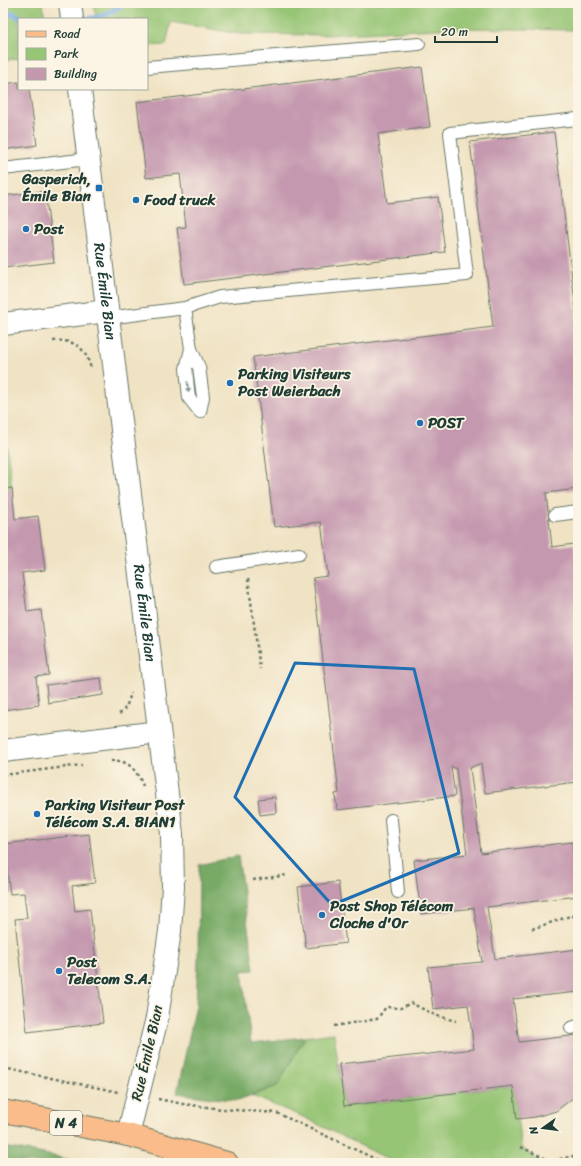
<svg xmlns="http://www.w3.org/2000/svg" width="581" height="1166" font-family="Sriracha,sans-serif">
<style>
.green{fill:#96c574;stroke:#5a8154}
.forest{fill:#78aa66;stroke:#4c744d}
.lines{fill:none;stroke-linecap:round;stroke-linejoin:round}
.stream{stroke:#75aae2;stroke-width:6}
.building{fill:#c498af}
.lane-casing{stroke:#687766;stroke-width:14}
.street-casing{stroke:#687766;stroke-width:24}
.primary-casing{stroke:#687766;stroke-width:24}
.path{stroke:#687766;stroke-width:2.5;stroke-dasharray:3 3;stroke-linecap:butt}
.lane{stroke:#fff;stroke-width:12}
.street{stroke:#fff;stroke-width:22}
.primary{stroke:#f9bc8a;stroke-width:22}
.oneway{fill:#8f9e9a}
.marked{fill:none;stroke:#1f6fb2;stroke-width:3;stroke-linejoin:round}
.poi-dot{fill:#1f6fb2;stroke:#fcf5e5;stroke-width:1.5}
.labels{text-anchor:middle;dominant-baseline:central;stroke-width:3.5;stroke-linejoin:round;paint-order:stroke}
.shield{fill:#fcf5e5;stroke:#617469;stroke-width:1}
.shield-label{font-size:14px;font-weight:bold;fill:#1f3d34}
.poi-label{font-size:15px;font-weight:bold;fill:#1f3d34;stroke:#fcf5e5;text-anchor:start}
.street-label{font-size:15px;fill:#1f3d34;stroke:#fcf5e5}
</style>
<rect width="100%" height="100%" fill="#fcf5e5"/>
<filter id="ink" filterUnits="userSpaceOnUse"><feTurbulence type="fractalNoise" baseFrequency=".025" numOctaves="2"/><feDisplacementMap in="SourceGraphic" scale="8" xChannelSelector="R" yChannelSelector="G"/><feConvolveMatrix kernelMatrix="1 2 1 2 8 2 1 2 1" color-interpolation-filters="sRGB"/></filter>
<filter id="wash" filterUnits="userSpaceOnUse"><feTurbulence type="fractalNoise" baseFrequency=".012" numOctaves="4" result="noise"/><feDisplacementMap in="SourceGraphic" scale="16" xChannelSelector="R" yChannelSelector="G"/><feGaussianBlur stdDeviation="0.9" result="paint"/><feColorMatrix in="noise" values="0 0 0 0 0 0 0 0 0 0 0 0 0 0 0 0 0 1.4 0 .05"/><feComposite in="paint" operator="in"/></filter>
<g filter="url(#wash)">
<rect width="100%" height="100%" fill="#f0e3c4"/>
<!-- green -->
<path class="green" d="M3,3H43L45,19H19V58L3,60Z
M94,3H578V30L455,28L325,35L240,34L171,22L166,45L147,46V19H96Z
M3,418L12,488L3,489Z
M334,1033L344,1106L513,1086L521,1147L540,1163H396L301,1116L252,1096L277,1086L305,1037Z"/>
<!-- forest -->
<path class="forest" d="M238,856L254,970L242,971L251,1043L305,1037L277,1086L238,1100L211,1098L177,1093L196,1005L198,960L199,865Z
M3,1147L44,1154L85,1163H3Z"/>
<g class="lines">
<!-- stream -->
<path class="stream" d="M3,13L14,14L23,19
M87,19C102,18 112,13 123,3"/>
</g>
<g id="blocks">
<!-- building -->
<path class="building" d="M422,67L430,127L378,134L387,203L438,197L445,252L184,284L177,228L186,227L180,174L146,178L137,102Z
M19,82V89H29L37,145L3,150V84Z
M554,132L578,327V489L546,493L552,547L574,544L578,575V782L485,793L481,763L470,768L481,853L572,842L578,896L487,907L495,959L578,949V992L513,999L519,1042L578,1035V1094L556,1111L535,1117L517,1119L513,1086L344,1106L339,1064L474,1049L468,1005L433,1009L428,967L482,962L474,908L421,914L414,860L467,854L456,769L451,766L455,796L337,810L335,794L339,793L313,578L328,576L321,522L274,527L253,357L493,327L470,142Z
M45,191L54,262L3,268V196Z
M12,488L15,519L38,516L45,570L22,573L27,612L41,610L49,675L36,677L39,705L3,710V489Z
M101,678L103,695L48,703L46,685Z
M275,797L276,813L260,815L258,799Z
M89,834L95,883L72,886L75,911L90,909L103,1023L27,1032L15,919L27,918L24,893L10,894L4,844Z
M338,882L346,943L306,948L298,887Z"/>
</g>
</g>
<g filter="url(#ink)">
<use href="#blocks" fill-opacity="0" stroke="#687766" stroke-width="1"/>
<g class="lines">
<!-- lane casing -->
<g class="lane-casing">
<path id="lane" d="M147,67L419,44
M3,169L88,159
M185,308L191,349L199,367L203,397L200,412L189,398L186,369L191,349
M108,318L185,308L220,297L467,275L450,133L577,119L578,124
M555,515L578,512
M216,567L299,554
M391,820L398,892
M571,1028L578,1026"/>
</g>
<!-- street casing -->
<g class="street-casing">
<g id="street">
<path d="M70,3L72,19"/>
<path id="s1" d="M80,89L172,834L173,887L170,931L157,1018L128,1135"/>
<path d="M3,324L107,311"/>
<path d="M3,751L159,732"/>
</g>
</g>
<!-- primary casing -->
<g class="primary-casing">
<path id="primary" d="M3,1111L128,1135L227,1163"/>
</g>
<!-- path -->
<path class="path" d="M53,341C75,339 86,348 91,369
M248,579L260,669
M119,714C126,710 129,700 131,693
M111,761C129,759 137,771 143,786
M3,775L82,765
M253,880L288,875
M532,929L570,916H578
M334,1026L377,1019L386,1007L401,1008L411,1003L437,1016L456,1021
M3,1068L118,1092
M158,1099L183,1104L222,1109L277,1113L384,1163
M521,1147L551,1161L578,1155"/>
<!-- lane -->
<use href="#lane" class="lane"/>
<!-- street -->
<use href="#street" class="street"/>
<!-- primary -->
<use href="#primary" class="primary"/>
</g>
<!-- one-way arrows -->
<defs><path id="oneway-solid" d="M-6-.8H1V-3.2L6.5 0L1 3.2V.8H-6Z"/></defs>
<use class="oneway" href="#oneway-solid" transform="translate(188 387) rotate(83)"/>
</g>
<!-- marked area -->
<path class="marked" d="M295,663L414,669L459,853L332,905L235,797Z"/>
<!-- markers -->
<g class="poi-dot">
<rect x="95" y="184" width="8" height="8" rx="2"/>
<circle cx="136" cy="200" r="4"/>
<circle cx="26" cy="229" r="4"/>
<circle cx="230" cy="383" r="4"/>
<circle cx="420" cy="423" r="4"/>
<circle cx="37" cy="814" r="4"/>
<circle cx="322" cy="915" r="4"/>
<circle cx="59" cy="971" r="4"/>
</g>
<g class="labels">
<!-- shield labels -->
<rect class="shield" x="50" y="1111" width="32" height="24" rx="3"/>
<g class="shield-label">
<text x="66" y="1123">N 4</text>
</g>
<!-- poi labels -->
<g class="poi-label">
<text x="91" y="179" text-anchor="end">Gasperich,<tspan x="91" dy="17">Émile Bian</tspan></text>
<text x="144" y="200">Food truck</text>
<text x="34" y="229">Post</text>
<text x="238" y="374">Parking Visiteurs<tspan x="238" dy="17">Post Weierbach</tspan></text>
<text x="428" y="423">POST</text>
<text x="45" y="805">Parking Visiteur Post<tspan x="45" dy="17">Télécom S.A. BIAN1</tspan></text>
<text x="330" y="906">Post Shop Télécom<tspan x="330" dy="17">Cloche d'Or</tspan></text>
<text x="67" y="962">Post<tspan x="67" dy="17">Telecom S.A.</tspan></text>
</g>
<!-- street labels -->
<g class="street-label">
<text stroke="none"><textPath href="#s1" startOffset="204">Rue Émile Bian</textPath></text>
<text stroke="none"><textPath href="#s1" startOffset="528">Rue Émile Bian</textPath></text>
<text transform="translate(147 1053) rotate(-77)">Rue Émile Bian</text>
</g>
</g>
<!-- margin -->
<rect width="581" height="1166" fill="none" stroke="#fcf5e5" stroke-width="16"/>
<!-- legend -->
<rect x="18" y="18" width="130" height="72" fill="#fcf5e5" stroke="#a4ab9e"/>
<rect x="26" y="31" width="20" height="6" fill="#f9bc8a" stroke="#a4ab9e"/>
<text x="54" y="38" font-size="12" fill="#1f3d34">Road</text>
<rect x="26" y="48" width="20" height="12" fill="#96c574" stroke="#a4ab9e"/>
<text x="54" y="58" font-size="12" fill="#1f3d34">Park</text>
<rect x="26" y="68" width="20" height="12" fill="#c498af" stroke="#a4ab9e"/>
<text x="54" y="78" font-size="12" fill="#1f3d34">Building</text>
<!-- north arrow -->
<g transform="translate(543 1128) rotate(256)" stroke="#fcf5e5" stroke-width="3" paint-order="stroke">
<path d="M0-3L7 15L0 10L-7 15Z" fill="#1f3d34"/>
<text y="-6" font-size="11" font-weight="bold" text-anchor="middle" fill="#1f3d34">N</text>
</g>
<!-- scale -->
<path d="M435 36v6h62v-6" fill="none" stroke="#1f3d34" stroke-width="2"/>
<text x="441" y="36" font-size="12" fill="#1f3d34" stroke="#fcf5e5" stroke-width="3" paint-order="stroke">20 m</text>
</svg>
